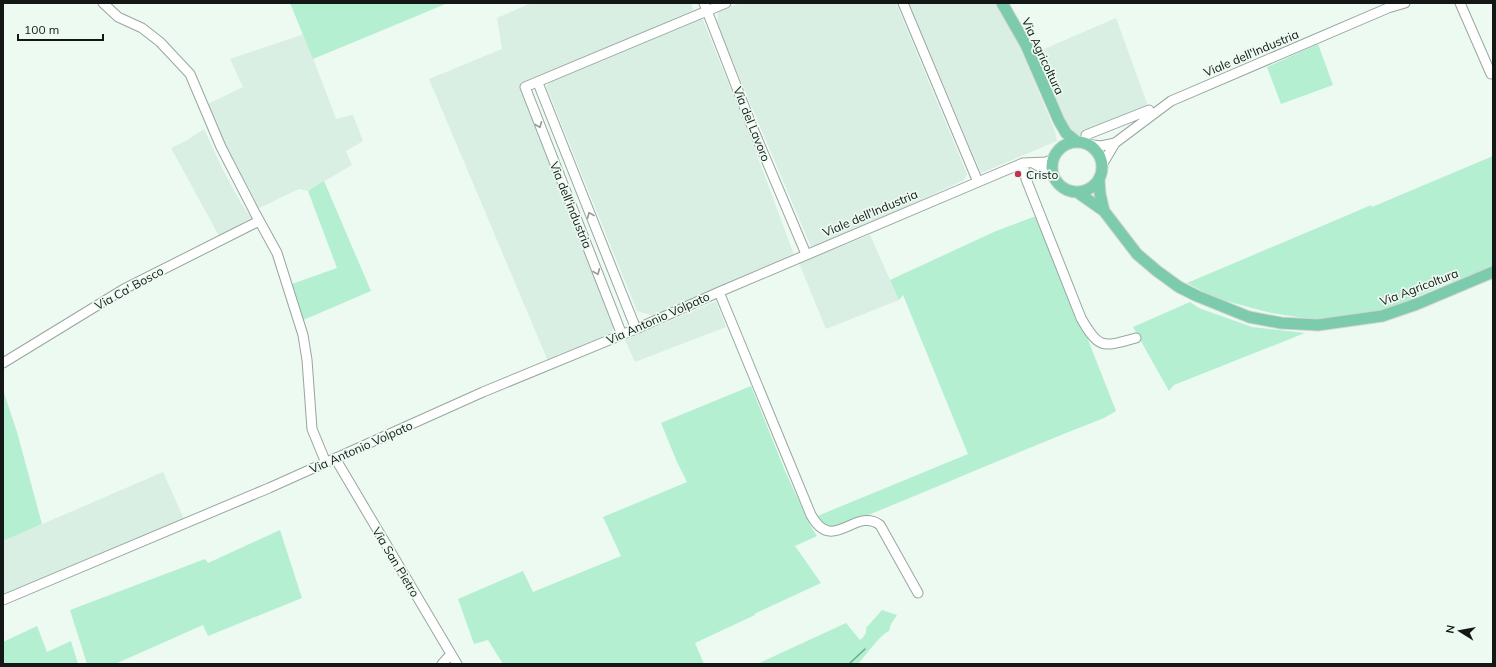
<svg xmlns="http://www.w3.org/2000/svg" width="1496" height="667" font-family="Mulish,sans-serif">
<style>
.built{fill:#d9efe4}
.green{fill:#b4efd1}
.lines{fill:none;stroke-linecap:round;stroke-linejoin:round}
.stream{stroke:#5faf8a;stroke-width:1.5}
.minor-casing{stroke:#99a69f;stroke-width:11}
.major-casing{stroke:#d5d5d5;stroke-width:13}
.minor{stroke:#fff;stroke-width:9}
.major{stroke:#7ccbad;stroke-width:11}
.oneway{stroke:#959796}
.poi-dot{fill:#c33354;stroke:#ecfaf2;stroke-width:1.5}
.labels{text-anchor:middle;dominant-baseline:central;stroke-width:3.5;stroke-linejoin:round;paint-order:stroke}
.street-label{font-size:12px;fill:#131816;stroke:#ecfaf2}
.poi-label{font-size:12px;fill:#131816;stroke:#ecfaf2;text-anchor:start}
</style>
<rect width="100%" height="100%" fill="#ecfaf2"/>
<!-- built -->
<path class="built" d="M531,3H691L693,10L524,86L615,326L610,335L548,361L429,79L502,49L497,18Z
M739,3H896L967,174L964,180L865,226L811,247L717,25L718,12Z
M909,3H1002L1055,131L1057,141L981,173Z
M701,15L754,147L794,255L749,276L654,316L637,311L546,86L551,81Z
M1116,18L1148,106L1078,137L1069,132L1037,52Z
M304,34L336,119L353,115L363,141L346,151L352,165L308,191L299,189L257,209L250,198L206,105L243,87L230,59Z
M204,129L223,170L241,203L251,218L219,236L171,148L186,141Z
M870,235L899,300L826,329L799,263Z
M716,301L726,327L635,362L625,340Z
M163,472L184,519L3,597V541Z"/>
<!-- green -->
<path class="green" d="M290,3H448L313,59Z
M1318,44L1333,85L1281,104L1267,67Z
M1493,156V267L1445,284L1388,309L1344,318L1318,320L1271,313L1215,298L1187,283L1355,212L1371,205L1372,207Z
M324,181L371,291L301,321L289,285L337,268L308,191Z
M1039,215L1116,411L1104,418C1012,454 922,494 831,530H825L815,517L968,454L903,295L899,300L890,280L996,231Z
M1190,302L1199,308L1252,327L1305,333L1174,385L1169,391L1133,327Z
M751,386L785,471L810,525L817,536L795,546L821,583L754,614L755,615L695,643L704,664H503L488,640L474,644L458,599L523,571L533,592L621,556L603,517L687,482L677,462L661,423Z
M3,390L17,432L42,524L3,541Z
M280,530L302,598L208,636L203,625L115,664H87L70,610L205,559L208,563Z
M882,610L897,615L891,624L889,631C881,634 865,656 858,664H757L846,623L860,640C864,637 867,633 866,628Z
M37,626L47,652L71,641L78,664H3V642Z"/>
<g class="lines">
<!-- stream -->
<path class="stream" d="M849,664L865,649"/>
<!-- minor casing -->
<g class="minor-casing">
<path id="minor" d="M103,3L118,17L142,28L160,42L190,74L221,147L255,213L277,253L303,335L307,360L312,429L326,463
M704,3L751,124L806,254
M903,3L978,182
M1460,3L1491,74L1493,73
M538,83L636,329
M1086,135L1149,110
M1086,144L1101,146L1115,143
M1023,163L1026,179L1081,318C1099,350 1103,347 1136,338
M1033,163L1047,171L1060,185
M1102,165L1115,143L1171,101L1388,8L1405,3
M719,292L811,515C833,555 855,506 880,525L918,593
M622,335L525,87L726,3
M3,363L124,289L259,221
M335,458L457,664
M3,600L269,488L483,392L636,329L719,292L978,182L1023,163L1046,162L1054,159
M442,664L451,654"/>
</g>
<!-- major casing -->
<g class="major-casing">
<path id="major" d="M1002,3L1026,45L1059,121L1066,133L1077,142
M1052 167a25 25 0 1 1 50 0a25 25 0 1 1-50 0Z
M1099,180L1100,194L1104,211
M1077,192L1104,211L1137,254L1157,271L1179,287L1197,296L1249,317L1281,323L1318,325L1382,316L1417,304L1493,272"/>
</g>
<!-- minor -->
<use href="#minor" class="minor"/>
<!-- major -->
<use href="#major" class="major"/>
</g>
<!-- one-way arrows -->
<defs><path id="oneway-chevron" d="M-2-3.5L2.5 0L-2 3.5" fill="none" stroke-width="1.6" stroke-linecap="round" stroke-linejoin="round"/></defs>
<g class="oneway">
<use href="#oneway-chevron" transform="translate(539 125) rotate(68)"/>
<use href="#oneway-chevron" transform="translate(590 215) rotate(-112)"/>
<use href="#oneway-chevron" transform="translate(597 272) rotate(68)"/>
</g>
<!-- markers -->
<circle class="poi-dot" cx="1018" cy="174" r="4"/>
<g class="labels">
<!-- street labels -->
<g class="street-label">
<text transform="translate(1251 53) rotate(-23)">Viale dell'Industria</text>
<text transform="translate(1043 56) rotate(65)">Via Agricoltura</text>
<text transform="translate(752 124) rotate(68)">Via del Lavoro</text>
<text transform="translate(571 205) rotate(68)">Via dell'industria</text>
<text transform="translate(870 213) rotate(-23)">Viale dell'Industria</text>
<text transform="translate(1419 287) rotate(-21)">Via Agricoltura</text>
<text transform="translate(129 288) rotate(-29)">Via Ca' Bosco</text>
<text transform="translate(658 318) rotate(-24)">Via Antonio Volpato</text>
<text transform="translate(361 447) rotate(-24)">Via Antonio Volpato</text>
<text transform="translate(396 562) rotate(59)">Via San Pietro</text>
</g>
<!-- poi labels -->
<g class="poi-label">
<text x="1026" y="174">Cristo</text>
</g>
</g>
<!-- border -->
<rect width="1496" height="667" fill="none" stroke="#131816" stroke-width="8"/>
<!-- north arrow -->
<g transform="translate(1460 631) rotate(281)" stroke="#ecfaf2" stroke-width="3" paint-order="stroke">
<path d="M0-3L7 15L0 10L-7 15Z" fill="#131816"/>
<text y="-6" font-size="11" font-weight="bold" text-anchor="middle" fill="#131816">N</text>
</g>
<!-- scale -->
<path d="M18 34v6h85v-6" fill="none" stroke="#131816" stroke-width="2"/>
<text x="24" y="34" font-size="12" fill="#131816" stroke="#ecfaf2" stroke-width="3" paint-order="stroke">100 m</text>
</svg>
